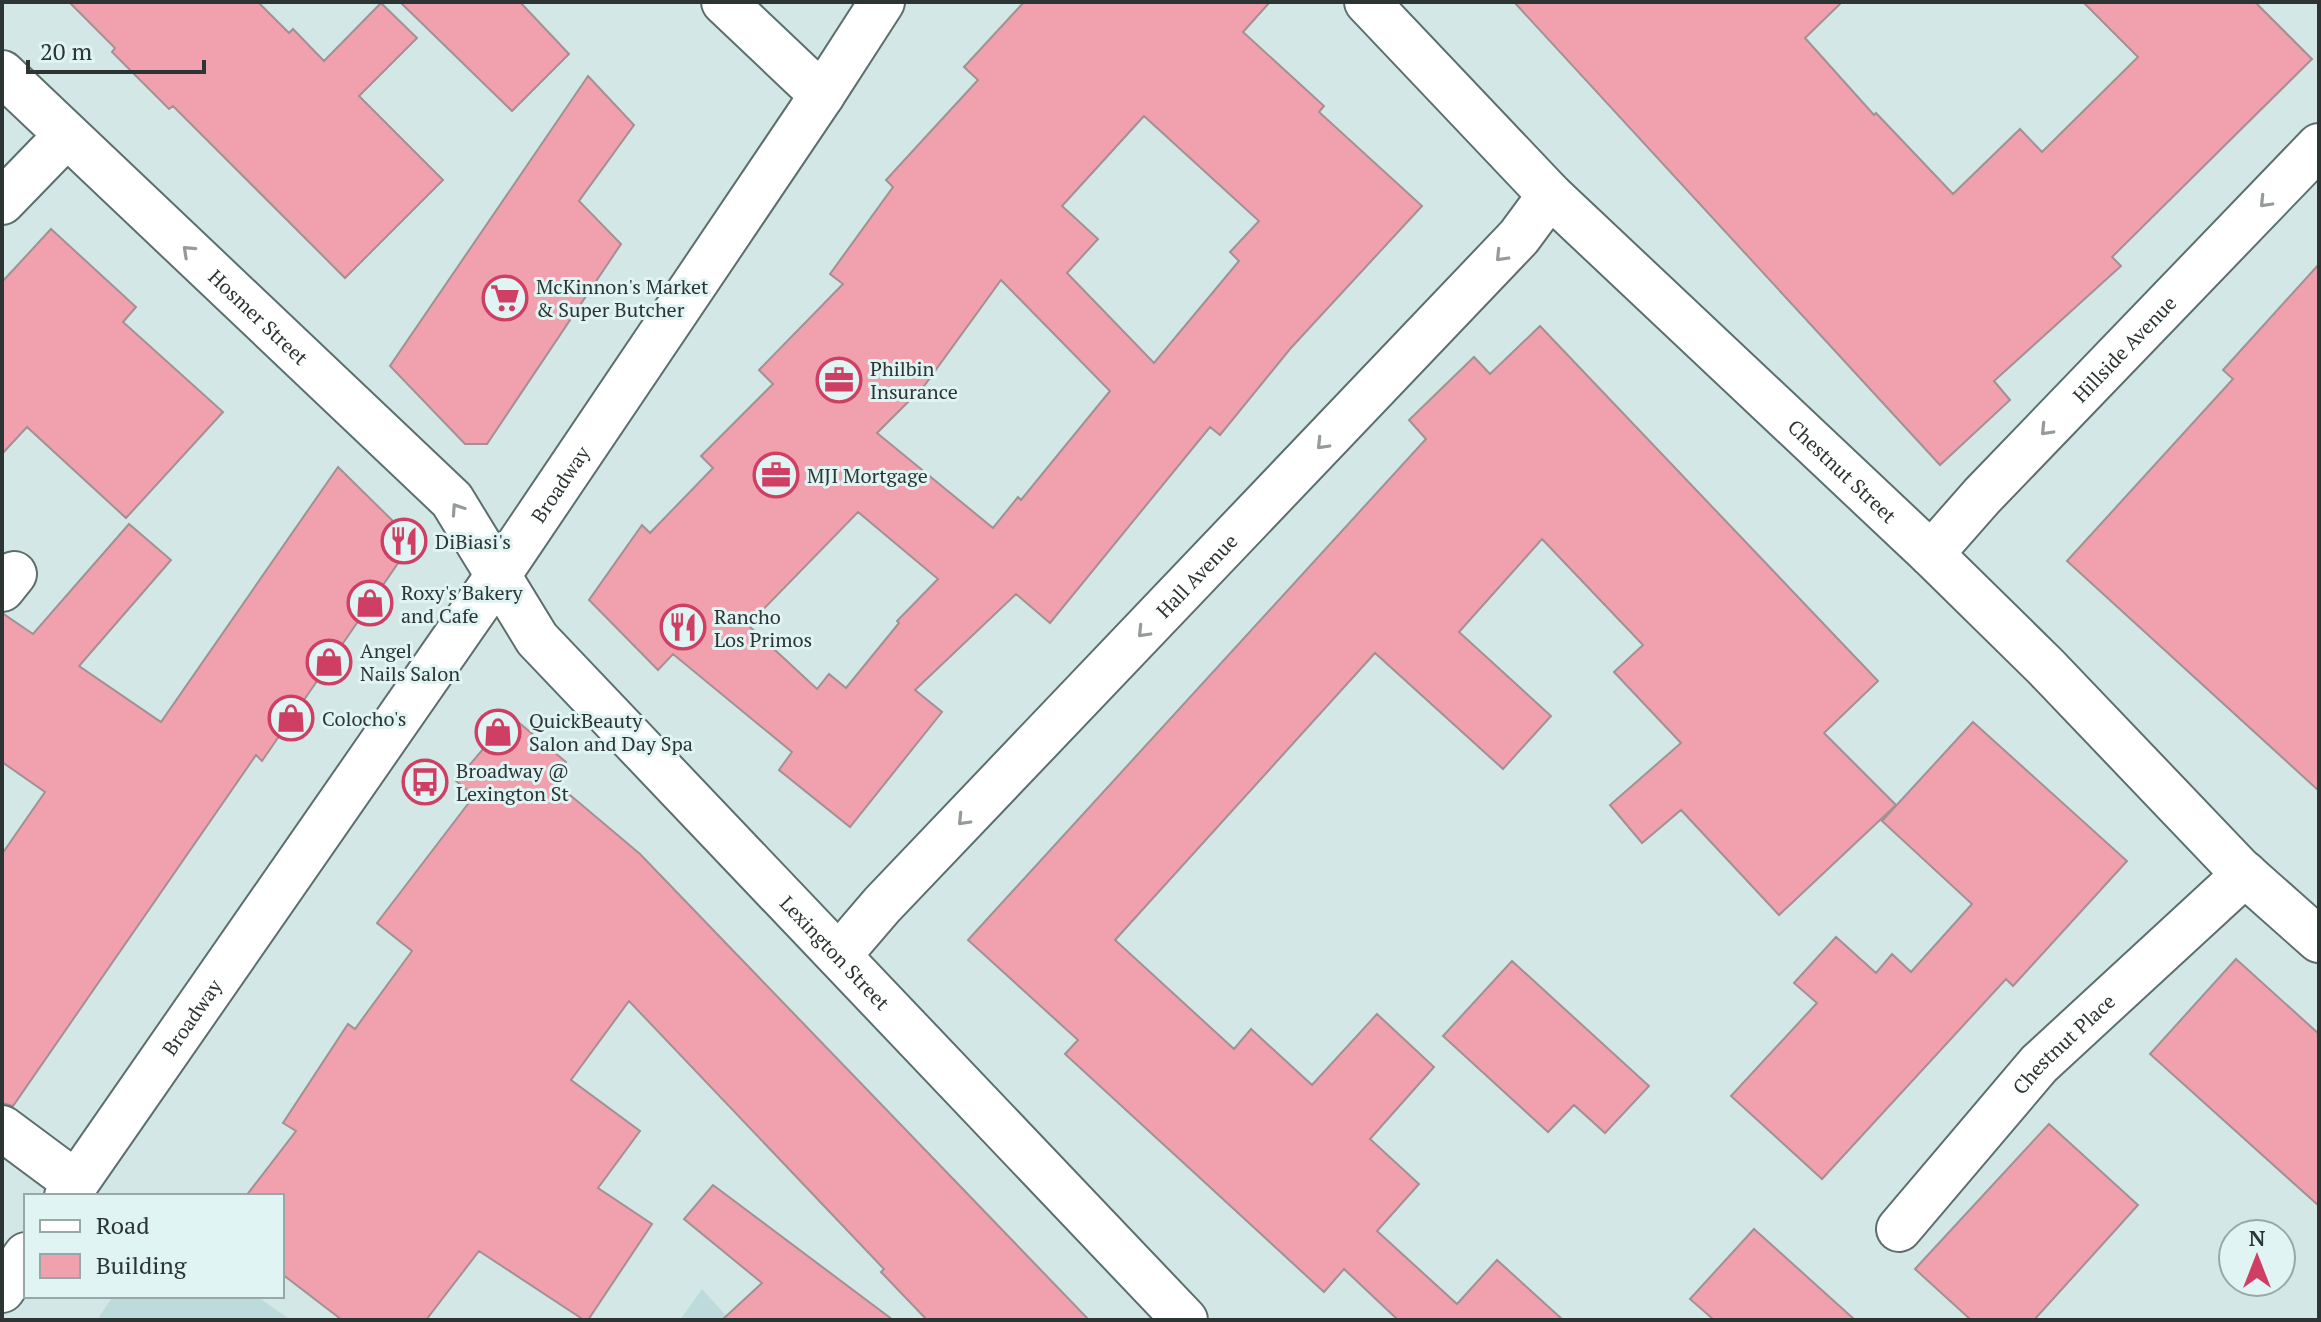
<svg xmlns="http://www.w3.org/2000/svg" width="2321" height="1322" font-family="'PT Serif',serif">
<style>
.built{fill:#bddbda}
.building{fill:#f1a1ad;stroke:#a39092;stroke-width:2;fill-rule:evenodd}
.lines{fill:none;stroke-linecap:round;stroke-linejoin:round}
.minor-casing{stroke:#5c6e6e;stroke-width:48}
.major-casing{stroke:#5c6e6e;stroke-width:48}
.minor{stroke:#fff;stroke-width:44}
.major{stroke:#fff;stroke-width:44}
.oneway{stroke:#969a9a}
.labels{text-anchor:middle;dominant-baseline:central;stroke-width:6;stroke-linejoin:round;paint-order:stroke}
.poi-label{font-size:20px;fill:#2d3534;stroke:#dff4f3;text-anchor:start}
.street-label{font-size:20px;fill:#2d3534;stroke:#dff4f3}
</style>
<rect width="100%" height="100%" fill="#d2e7e6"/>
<!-- built -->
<path class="built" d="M702,1289L730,1320H680Z
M113,1296H256L291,1320H97Z"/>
<!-- building -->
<path class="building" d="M69,2H258L289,33L293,29L324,61L381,3L417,38L359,96L443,180L345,278L173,106L169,109L112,52L115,48Z
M400,2H520L569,54L512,111Z
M1024,2H1270L1243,32L1324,106L1319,112L1422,206L1290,349L1220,435L1210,427L1050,623L1016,594L915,690L942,712L850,827L779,770L792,752L673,654L658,670L589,600L642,525L650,533L713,468L701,456L773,384L759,370L843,284L830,274L893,187L886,180L978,80L964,67ZM1144,116L1259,221L1230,252L1239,261L1154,363L1067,273L1098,239L1062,206ZM1001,280L1110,391L1021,500L1018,497L993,528L877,433L924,386ZM858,512L938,579L897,621L899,623L846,688L829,674L817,689L748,625Z
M1514,2H1842L1805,38L1874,115L1876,113L1953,194L2020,129L2042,152L2138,57L2083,2H2255L2312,59L2112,257L2121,266L1994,381L2010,400L1940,465Z
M588,76L634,125L579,201L621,244L487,444H465L390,366Z
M51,229L136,307L123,322L223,412L126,518L27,427L2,454V282Z
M2319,264V791L2067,561L2233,379L2223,370Z
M1540,326L1878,681L1824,733L1896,805L1779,915L1681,810L1642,843L1610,805L1681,743L1614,672L1643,645L1542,539L1459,632L1551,716L1503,769L1375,653L1115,940L1234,1049L1251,1029L1312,1085L1377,1014L1434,1067L1370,1139L1419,1184L1377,1231L1457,1304L1497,1260L1563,1320H1398L1344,1269L1324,1292L1065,1054L1078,1040L968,940L1426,439L1409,420L1474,357L1490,374Z
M338,467L403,531L405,553L262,761L256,755L13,1106L2,1103V854L45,792L2,762V613L33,634L129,524L171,560L79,666L161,722Z
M511,716L566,762L551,779L640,854L1089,1320H927L881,1272L884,1269L629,1001L571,1080L640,1131L598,1188L652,1224L588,1320H584L479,1251L426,1320H342L282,1274V1196H246L296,1131L283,1123L348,1024L355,1029L412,951L377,923L474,796L456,781Z
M1973,722L2127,861L2013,986L2006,979L1822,1179L1731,1096L1817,1003L1794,983L1836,937L1876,973L1892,954L1911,972L1972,904L1882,821Z
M2236,959L2319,1034V1206L2150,1054Z
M1512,961L1649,1086L1605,1133L1574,1105L1548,1132L1443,1036Z
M2049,1124L2138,1205L2034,1320H1971L1915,1269Z
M713,1185L893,1320H722L762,1283L684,1219Z
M1754,1229L1855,1320H1714L1690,1299Z"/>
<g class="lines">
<!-- minor casing -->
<g class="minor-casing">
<g id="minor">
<path d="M724,2L822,95"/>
<path id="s1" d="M1367,2L1550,195L1931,554L2046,667L2239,869L2319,940"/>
<path id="s2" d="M2,73L452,500L537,639L1185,1320"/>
<path d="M2,202L66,136"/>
<path id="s3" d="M1931,554L1982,496L2319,146"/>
<path d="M2,589L14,574"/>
<path id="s4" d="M840,954L882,905L1519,237L1550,195"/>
<path d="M2,1128L76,1183"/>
<path id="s5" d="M1899,1229L2039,1064L2245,874"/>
</g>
</g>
<!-- major casing -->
<g class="major-casing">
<g id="major">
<path id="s6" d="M67,1196L499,574L822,95L882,2"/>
<path d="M2,1290L26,1255"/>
</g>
</g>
<!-- minor -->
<use href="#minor" class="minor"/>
<!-- major -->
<use href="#major" class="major"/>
</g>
<!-- one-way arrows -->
<defs><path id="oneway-chevron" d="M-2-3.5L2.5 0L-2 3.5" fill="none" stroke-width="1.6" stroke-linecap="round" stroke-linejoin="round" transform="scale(2)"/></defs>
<g class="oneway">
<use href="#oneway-chevron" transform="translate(2265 202) rotate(134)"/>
<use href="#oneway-chevron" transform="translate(188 251) rotate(-137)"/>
<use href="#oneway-chevron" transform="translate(1501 256) rotate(134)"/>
<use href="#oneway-chevron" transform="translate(2046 430) rotate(134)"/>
<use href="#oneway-chevron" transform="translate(1322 444) rotate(134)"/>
<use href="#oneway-chevron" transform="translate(457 509) rotate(-124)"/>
<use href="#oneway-chevron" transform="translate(1143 632) rotate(134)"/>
<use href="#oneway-chevron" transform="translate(963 820) rotate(134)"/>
</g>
<!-- icons -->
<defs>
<g id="supermarket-ring" transform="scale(2.3)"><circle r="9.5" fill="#dff4f3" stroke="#cf3f63" stroke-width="1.5"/><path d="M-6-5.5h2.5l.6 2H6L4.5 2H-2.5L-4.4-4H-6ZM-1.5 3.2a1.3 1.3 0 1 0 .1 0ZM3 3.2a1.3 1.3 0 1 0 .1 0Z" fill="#cf3f63"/></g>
<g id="office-ring" transform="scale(2.3)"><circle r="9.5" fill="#dff4f3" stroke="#cf3f63" stroke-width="1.5"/><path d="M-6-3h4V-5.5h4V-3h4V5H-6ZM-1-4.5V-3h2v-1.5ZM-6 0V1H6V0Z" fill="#cf3f63"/></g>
<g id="restaurant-ring" transform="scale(2.3)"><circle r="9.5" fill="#dff4f3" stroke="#cf3f63" stroke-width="1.5"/><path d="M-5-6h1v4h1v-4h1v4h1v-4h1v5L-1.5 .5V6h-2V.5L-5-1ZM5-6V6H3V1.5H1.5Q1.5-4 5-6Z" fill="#cf3f63"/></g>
<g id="shop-ring" transform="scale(2.3)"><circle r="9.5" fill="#dff4f3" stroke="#cf3f63" stroke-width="1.5"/><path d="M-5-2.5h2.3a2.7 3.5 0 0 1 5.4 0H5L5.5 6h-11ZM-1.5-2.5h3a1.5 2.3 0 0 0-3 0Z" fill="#cf3f63"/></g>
<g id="bus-ring" transform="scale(2.3)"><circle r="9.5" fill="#dff4f3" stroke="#cf3f63" stroke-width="1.5"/><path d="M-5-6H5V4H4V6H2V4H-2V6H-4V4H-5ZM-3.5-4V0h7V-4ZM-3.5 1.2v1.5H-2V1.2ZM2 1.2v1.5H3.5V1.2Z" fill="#cf3f63"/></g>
</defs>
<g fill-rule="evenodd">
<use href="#supermarket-ring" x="505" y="298"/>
<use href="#office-ring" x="839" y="380"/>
<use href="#office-ring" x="776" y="475"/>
<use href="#restaurant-ring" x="404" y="541"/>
<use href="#shop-ring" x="370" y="603"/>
<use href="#restaurant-ring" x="683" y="627"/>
<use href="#shop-ring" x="329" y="662"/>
<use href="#shop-ring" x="291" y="718"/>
<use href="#shop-ring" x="498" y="732"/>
<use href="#bus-ring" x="425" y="782"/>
</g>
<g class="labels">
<!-- poi labels -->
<g class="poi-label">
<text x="536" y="286">McKinnon's Market<tspan x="536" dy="23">&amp; Super Butcher</tspan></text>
<text x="870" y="368">Philbin<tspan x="870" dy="23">Insurance</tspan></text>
<text x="807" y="475">MJI Mortgage</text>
<text x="435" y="541">DiBiasi's</text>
<text x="401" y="592">Roxy's Bakery<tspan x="401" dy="23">and Cafe</tspan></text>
<text x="714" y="616">Rancho<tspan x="714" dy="23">Los Primos</tspan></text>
<text x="360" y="650">Angel<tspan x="360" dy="23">Nails Salon</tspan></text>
<text x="322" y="718">Colocho's</text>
<text x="529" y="720">QuickBeauty<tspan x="529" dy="23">Salon and Day Spa</tspan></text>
<text x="456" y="770">Broadway @<tspan x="456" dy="23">Lexington St</tspan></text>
</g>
<!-- street labels -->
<g class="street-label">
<text stroke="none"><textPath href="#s2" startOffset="354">Hosmer Street</textPath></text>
<text stroke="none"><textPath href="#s3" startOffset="282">Hillside Avenue</textPath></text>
<text stroke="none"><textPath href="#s1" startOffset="668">Chestnut Street</textPath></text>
<text stroke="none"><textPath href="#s6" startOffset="866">Broadway</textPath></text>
<text stroke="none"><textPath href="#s4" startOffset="520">Hall Avenue</textPath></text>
<text stroke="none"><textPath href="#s2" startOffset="1216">Lexington Street</textPath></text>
<text stroke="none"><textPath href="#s6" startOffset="218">Broadway</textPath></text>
<text stroke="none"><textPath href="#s5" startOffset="248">Chestnut Place</textPath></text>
</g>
</g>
<!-- border -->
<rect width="2321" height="1322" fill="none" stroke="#2d3534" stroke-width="8"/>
<!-- legend -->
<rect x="24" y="1194" width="260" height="104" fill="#dff4f3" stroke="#98a8a7" stroke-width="2"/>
<rect x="40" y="1220" width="40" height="12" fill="#ffffff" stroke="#98a8a7" stroke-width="2"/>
<text x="96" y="1234" font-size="24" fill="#2d3534">Road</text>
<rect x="40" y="1254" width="40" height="24" fill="#f1a1ad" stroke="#98a8a7" stroke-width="2"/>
<text x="96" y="1274" font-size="24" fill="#2d3534">Building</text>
<!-- north arrow -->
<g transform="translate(2257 1258)"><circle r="38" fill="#dff4f3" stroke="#98a8a7" stroke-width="2"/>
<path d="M0-6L14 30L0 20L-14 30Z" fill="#cf3f63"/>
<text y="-12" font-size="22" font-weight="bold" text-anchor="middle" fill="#2d3534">N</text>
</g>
<!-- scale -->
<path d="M28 60v12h176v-12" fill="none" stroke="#2d3534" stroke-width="4"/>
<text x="40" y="60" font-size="24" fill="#2d3534" stroke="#dff4f3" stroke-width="6" paint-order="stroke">20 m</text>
</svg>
